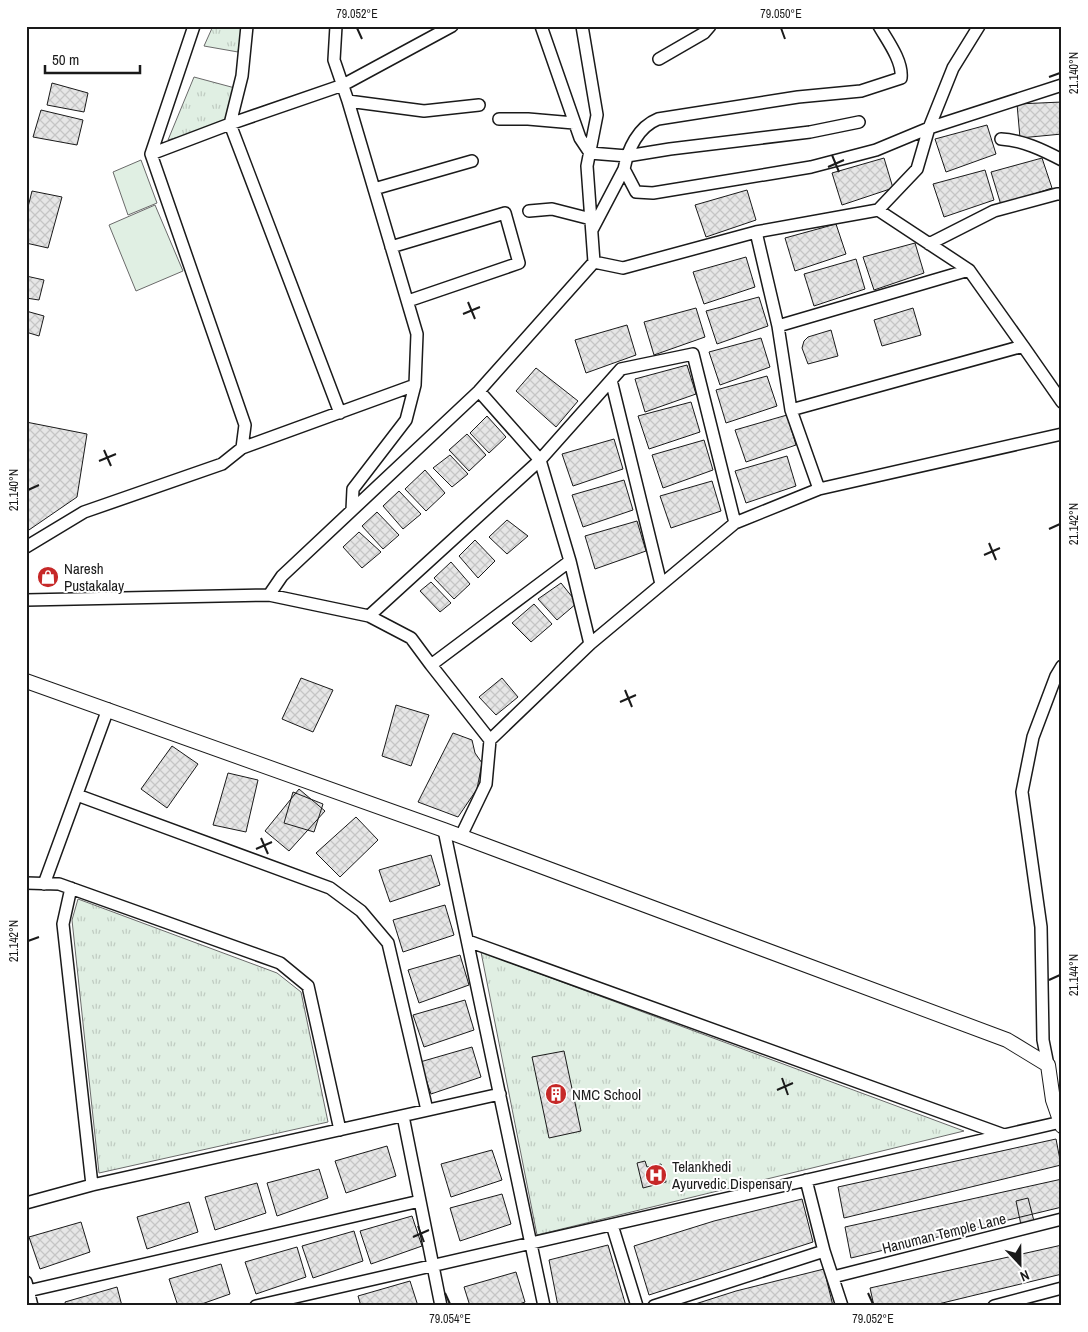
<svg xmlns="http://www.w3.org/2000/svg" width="1088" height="1332" font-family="'Archivo Narrow',sans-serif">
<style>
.grass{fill:url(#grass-tufts);stroke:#6a6a6a}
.garden{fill:#e0efe3;stroke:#6a6a6a}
.building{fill:url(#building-cross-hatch);stroke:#1a1a1a}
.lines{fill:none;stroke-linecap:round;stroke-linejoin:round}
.minor-casing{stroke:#1a1a1a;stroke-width:14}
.tertiary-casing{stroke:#1a1a1a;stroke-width:16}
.minor{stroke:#fff;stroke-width:11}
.tertiary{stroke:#fff;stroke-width:14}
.ticks{fill:none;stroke:#1a1a1a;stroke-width:2}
.labels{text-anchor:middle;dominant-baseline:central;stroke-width:4;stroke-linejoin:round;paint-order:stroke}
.poi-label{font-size:15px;fill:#1a1a1a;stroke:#fff;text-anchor:start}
.street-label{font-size:15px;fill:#1a1a1a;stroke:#fff}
.neatline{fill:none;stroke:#1a1a1a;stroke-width:2}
.ticks-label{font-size:12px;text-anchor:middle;fill:#1a1a1a}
</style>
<defs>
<pattern id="grass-tufts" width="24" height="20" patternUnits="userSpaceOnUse" patternTransform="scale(1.25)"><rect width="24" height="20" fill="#e0efe3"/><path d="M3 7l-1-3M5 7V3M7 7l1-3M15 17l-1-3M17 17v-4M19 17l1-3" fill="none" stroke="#c0ccc2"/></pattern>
<pattern id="building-cross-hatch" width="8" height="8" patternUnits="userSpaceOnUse" patternTransform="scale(1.25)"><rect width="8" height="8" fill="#e6e6e6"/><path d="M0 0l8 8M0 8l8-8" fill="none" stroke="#c5c5c5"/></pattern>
</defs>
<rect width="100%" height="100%" fill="#fff"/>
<!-- grass -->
<path class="grass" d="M213,26H242L238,52L204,46Z
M194,77L235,88L227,121L198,132L168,140Z
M78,899L277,973L301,992L328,1122L99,1173L72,920Z
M481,952L964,1131L537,1235Z"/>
<!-- garden -->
<path class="garden" d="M141,160L157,203L128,215L113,172Z
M155,205L183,271L136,291L109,225Z"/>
<!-- building -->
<path class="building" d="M52,83L88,93L84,112L47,105Z
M1062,102V134L1020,138L1017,104Z
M41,110L83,120L77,145L33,137Z
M987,125L996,154L946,172L935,139Z
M884,158L893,188L842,205L832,173Z
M1042,158L1052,188L1001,205L991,172Z
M985,170L994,200L944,217L933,184Z
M747,190L756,220L706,237L695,205Z
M32,191L62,197L48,248L26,243V215Z
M836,224L846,254L795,271L785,238Z
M915,243L924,273L874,290L863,257Z
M746,257L755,287L704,304L693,272Z
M856,259L865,289L814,306L804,274Z
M26,276L44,280L39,300L26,298Z
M759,297L768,326L717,344L706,311Z
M696,308L705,337L654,355L644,322Z
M913,308L921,335L882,346L874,320Z
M26,311L44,316L39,336L26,332Z
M627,325L636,355L586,373L575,340Z
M831,330L838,356L808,364L802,348L804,341L808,337Z
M761,338L770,367L720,385L709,352Z
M687,365L696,394L645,412L635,379Z
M536,368L578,401L556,427L516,391Z
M767,376L777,406L726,423L716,390Z
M691,402L700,432L649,449L638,416Z
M787,415L796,445L746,462L735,430Z
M487,416L506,437L489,453L470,433Z
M26,422L87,434L77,497L26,532Z
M467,434L486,455L469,471L449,450Z
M614,439L623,469L573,486L562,454Z
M704,440L713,470L663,488L652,455Z
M450,455L468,474L452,487L433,468Z
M787,456L796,486L746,503L735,471Z
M425,470L445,493L426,511L405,489Z
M624,480L633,510L583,527L572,495Z
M712,481L721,511L671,528L660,496Z
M399,491L421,514L403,529L383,506Z
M377,512L399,535L383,549L362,526Z
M507,520L528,536L507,554L489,537Z
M637,521L646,551L595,569L585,536Z
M359,532L381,552L362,568L343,547Z
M475,540L495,561L478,578L459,556Z
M451,562L470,584L454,599L434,578Z
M431,582L451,603L440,612L420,591Z
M561,583L577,603L557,620L538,599Z
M534,604L552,624L531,642L512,623Z
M301,678L333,690L313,732L282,719Z
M502,678L518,697L496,715L479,697Z
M396,705L429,715L411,766L382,756Z
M453,733L472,740L475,753L482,763L477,789L458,817L418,802Z
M172,746L198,764L167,808L141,789Z
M228,773L258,780L246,832L213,825Z
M299,789L325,811L289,851L265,831Z
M293,792L323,804L314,832L284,823Z
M356,817L378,840L340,877L316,853Z
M431,855L440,885L390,902L379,870Z
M445,905L454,935L403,952L393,920Z
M460,955L469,985L419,1003L408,970Z
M465,1000L474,1030L424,1047L413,1015Z
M472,1047L481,1077L431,1094L420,1062Z
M564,1051L581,1131L549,1138L532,1057Z
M1056,1139L1061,1165L844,1218L838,1187Z
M387,1146L396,1176L346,1193L335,1161Z
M492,1150L502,1180L451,1197L441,1164Z
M645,1161L647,1167L661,1164L666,1182L643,1188L637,1163Z
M319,1169L328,1198L277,1216L267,1183Z
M1062,1179V1207L851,1258L845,1227Z
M257,1183L266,1213L215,1230L205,1197Z
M502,1194L511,1224L460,1241L450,1208Z
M1028,1198L1034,1221L1021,1225L1016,1201Z
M802,1199L813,1242L649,1295L634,1246L714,1221Z
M189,1202L198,1232L147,1249L137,1217Z
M412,1216L422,1246L371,1264L360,1231Z
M81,1222L90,1252L40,1269L29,1237Z
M354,1231L363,1261L313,1278L302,1246Z
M608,1245L626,1306H558L549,1260Z
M1062,1245V1274L930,1306H874L870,1288Z
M297,1247L306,1277L256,1294L245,1262Z
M221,1264L230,1294L196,1306H178L169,1279Z
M824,1269L833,1306H689L736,1291Z
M516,1272L525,1302L514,1306H470L464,1287Z
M410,1281L418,1306H361L358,1296Z
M117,1287L122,1306H66L65,1302Z"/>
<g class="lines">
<!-- minor casing -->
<g class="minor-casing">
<path id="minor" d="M336,26L334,60L348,101L417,334L415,385L406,420L353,489L352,510
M541,26L580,138L590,153L627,156L670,149L810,132L859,122
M582,26L597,115L587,166L594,262
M879,26C887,40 903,61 901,78L861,91L798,97L658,119C638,127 628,149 624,169L636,192L653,193L811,167L876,150L929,128L953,68L979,26
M659,59L704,33L710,26
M348,101L424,111L479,105
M499,119H528L574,123
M1001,139C1022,140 1043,150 1062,160
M151,154L230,124L242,76L247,26
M374,189L472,161
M529,211L552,209L591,219
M592,230L624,169
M929,244L994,211L1057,194H1062
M391,247L505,213L519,263L408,301
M778,326L969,270
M1023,346L1062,402
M611,380L661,584
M791,410L1023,346L969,270L878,210
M340,413L230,124L343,85L452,26
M242,448L415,385
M819,489L1062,434
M735,523L819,489L791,410L778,326L756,232
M26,547L84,512L222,464L242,448L245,425L151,154L194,26
M570,561L590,644
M269,595L369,616L411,638L431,665L570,561L540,460L621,369L693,354L735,523L590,644L490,740L486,784L461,836
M26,600L269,595L282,576L479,391L594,262L623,268L756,232L878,210L917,169L929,128L1062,85
M369,616L540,460L479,391
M431,665L490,740
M77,795L330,888L361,911L388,943L427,1110
M444,830L544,1306
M26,883L59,884L280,963L308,986L340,1130
M44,884L108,709
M71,888L63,924L92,1185
M468,941L1004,1135
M1048,1065L1043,1040L1041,927L1022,792L1033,737L1056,676L1062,666
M403,1116L441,1306
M806,1180L824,1251L842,1306
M26,1203L92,1185L500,1094
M612,1225L637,1306
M833,1277L1062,1219
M26,1282L32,1306
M28,1291L420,1201
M256,1306L1061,1122
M654,1306L824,1251
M994,1306L1062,1288"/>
</g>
<!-- tertiary casing -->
<g class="tertiary-casing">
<path id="tertiary" d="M26,681L444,830L1007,1040L1048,1065L1053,1100L1062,1126"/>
</g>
<!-- minor -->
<use href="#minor" class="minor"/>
<!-- tertiary -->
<use href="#tertiary" class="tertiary"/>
</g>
<!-- ticks -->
<path class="ticks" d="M357,28L362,39M781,28L785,39M1049,77L1060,73M832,155L839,172M828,167L844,160M468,302L475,319M463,314L480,307M104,450L111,466M99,461L116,454M28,490L39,485M1049,529L1060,524M989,543L996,560M984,555L1000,548M625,690L632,707M620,702L636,695M261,838L268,854M256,849L272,842M28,941L39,937M1049,980L1060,975M782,1078L788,1095M777,1090L793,1083M418,1226L424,1242M413,1237L429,1230M445,1293L450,1304M868,1293L873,1304"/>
<!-- icons -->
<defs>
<g id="shop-disc" transform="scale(1.125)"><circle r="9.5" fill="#c62828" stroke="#fff"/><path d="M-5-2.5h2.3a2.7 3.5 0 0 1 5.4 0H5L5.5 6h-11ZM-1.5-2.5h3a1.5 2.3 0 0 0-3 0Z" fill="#fff"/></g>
<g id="building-disc" transform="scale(1.125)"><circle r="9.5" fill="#c62828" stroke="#fff"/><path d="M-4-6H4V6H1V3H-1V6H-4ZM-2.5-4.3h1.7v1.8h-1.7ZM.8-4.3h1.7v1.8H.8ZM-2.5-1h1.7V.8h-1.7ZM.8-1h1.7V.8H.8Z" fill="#fff"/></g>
<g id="hospital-disc" transform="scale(1.125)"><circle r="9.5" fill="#c62828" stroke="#fff"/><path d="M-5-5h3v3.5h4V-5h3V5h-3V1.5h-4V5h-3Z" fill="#fff"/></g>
</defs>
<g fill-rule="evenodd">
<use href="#shop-disc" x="48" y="577"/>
<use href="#building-disc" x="556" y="1094"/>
<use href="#hospital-disc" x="656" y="1175"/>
</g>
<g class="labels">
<!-- poi labels -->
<g class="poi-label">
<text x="64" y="568">Naresh<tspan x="64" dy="17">Pustakalay</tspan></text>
<text x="572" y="1094">NMC School</text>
<text x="672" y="1166">Telankhedi<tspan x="672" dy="17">Ayurvedic Dispensary</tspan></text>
</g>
<!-- street labels -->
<g class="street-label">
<text transform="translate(944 1233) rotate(-14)">Hanuman Temple Lane</text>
</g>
</g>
<!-- border -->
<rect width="1088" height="1332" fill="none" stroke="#ffffff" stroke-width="55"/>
<!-- north arrow -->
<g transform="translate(1020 1264) rotate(158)" stroke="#ffffff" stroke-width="4" paint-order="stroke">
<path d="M0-4L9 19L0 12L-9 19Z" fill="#1a1a1a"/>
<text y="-8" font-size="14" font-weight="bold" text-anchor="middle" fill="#1a1a1a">N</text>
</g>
<!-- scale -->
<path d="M45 65v8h95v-8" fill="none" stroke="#1a1a1a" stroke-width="2.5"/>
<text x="52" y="65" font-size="15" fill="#1a1a1a" stroke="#ffffff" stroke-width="4" paint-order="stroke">50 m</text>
<rect x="28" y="28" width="1032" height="1276" class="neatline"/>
<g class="ticks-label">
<text x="357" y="18">79.052°E</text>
<text x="781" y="18">79.050°E</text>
<text transform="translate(1074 73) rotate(-90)" y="4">21.140°N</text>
<text transform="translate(14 490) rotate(-90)" y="4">21.140°N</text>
<text transform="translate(1074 524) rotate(-90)" y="4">21.142°N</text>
<text transform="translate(14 941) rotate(-90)" y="4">21.142°N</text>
<text transform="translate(1074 975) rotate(-90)" y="4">21.144°N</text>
<text x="450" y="1323">79.054°E</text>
<text x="873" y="1323">79.052°E</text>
</g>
</svg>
